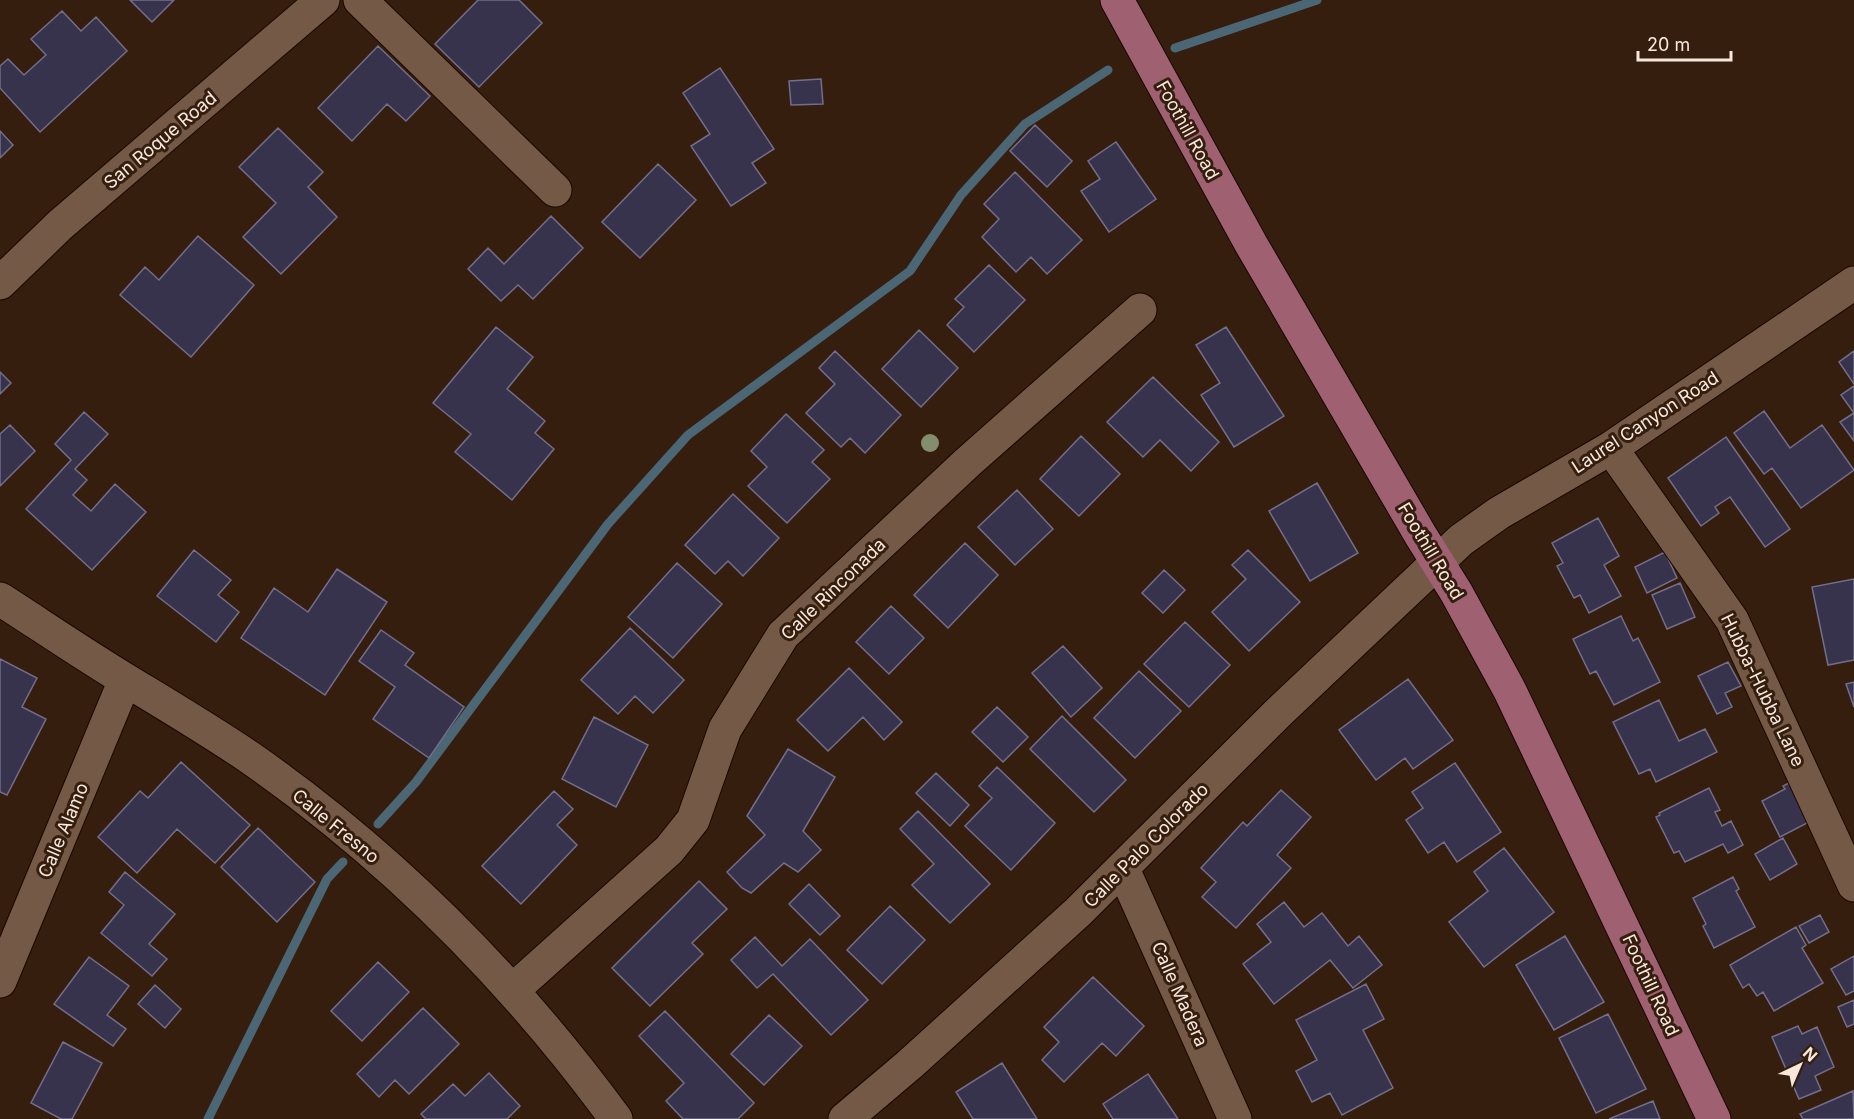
<svg xmlns="http://www.w3.org/2000/svg" width="1854" height="1119" font-family="Inter,sans-serif">
<style>
.lines{fill:none;stroke-linecap:round;stroke-linejoin:round}
.stream{stroke:#4b6776;stroke-width:9}
.building{fill:#37334d;stroke:#726e8b;stroke-width:1.5}
.minor-casing{stroke:#1b0700;stroke-width:35}
.major-casing{stroke:#1b0700;stroke-width:35}
.minor{stroke:#745946;stroke-width:33}
.major{stroke:#9f6172;stroke-width:33}
.tree{fill:#848d6d}
.labels{text-anchor:middle;dominant-baseline:central;stroke-width:6;stroke-linejoin:round;paint-order:stroke}
.street-label{font-size:18px;fill:#f7e7dd;stroke:#351e0d}
</style>
<rect width="100%" height="100%" fill="#351e0d"/>
<g class="lines">
<!-- stream -->
<path class="stream" d="M1175,48L1317,0
M378,824L416,782L608,524L688,435L910,271L961,195L1025,124L1108,70
M208,1119L327,879L343,862"/>
</g>
<!-- building -->
<path class="building" d="M130,0H174L152,22Z
M478,0H519L542,23L479,87L435,44Z
M62,11L81,31L96,17L127,51L40,132L0,88V66L8,59L24,75L46,55L31,39Z
M378,46L430,96L406,121L387,104L352,141L318,108Z
M720,68L774,149L752,163L766,183L731,206L691,146L710,134L683,93Z
M821,79L823,104L791,105L789,81Z
M1035,125L1072,161L1047,187L1010,151Z
M278,128L323,172L308,187L337,217L281,274L243,237L276,203L239,167Z
M0,131L13,145L0,158Z
M1116,142L1156,199L1109,232L1081,191L1100,179L1088,161Z
M658,164L696,200L640,258L602,222Z
M1015,172L1082,240L1047,274L1031,257L1016,272L982,237L999,219L984,204Z
M551,216L583,248L533,299L518,285L501,301L468,269L488,248L504,264Z
M198,236L254,285L191,357L120,295L145,267L159,280Z
M989,265L1025,300L974,352L947,325L964,307L955,299Z
M496,327L533,357L507,389L545,421L535,433L554,449L512,500L455,452L471,434L433,403Z
M1226,327L1284,416L1234,447L1201,395L1220,383L1196,345Z
M919,330L958,368L921,407L882,369Z
M835,351L901,415L865,453L850,438L841,447L806,413L835,384L819,368Z
M1854,351V384L1839,362Z
M0,372L11,383L0,394Z
M1153,377L1219,442L1191,471L1160,440L1143,457L1107,422Z
M1854,386V441L1840,422L1854,413L1841,395Z
M1764,411L1790,448L1822,425L1854,470L1801,508L1772,468L1764,474L1734,433Z
M84,412L108,434L75,469L87,480L73,495L91,511L115,484L146,512L92,570L26,509L71,460L55,444Z
M786,414L824,450L812,462L830,479L787,523L748,486L767,467L751,451Z
M10,425L35,451L0,486V434Z
M1081,436L1120,474L1079,516L1040,479Z
M1726,437L1790,529L1765,547L1730,497L1715,507L1719,513L1701,526L1668,478Z
M1317,483L1358,553L1310,581L1269,511Z
M1017,490L1053,529L1015,565L978,527Z
M733,494L779,538L743,576L728,561L715,574L685,545Z
M1598,518L1619,556L1604,565L1621,596L1589,613L1580,595L1574,598L1557,566L1563,563L1552,543Z
M965,543L998,575L948,628L914,595Z
M194,550L231,580L218,595L239,612L216,642L157,596Z
M1248,550L1300,602L1249,651L1212,612L1246,579L1232,565Z
M1665,552L1677,578L1647,593L1635,567Z
M677,563L722,604L673,658L628,617Z
M337,569L387,602L325,695L241,638L274,588L308,612Z
M1164,570L1185,590L1163,613L1142,593Z
M1854,579V660L1828,665L1812,587Z
M1680,583L1695,617L1667,629L1652,595Z
M891,606L924,638L889,674L856,642Z
M1621,616L1633,641L1638,638L1660,682L1614,705L1596,671L1590,674L1573,639Z
M1185,622L1230,665L1189,707L1144,664Z
M630,628L684,680L653,713L635,696L618,714L581,680Z
M381,630L414,653L405,665L464,707L429,758L373,719L395,687L359,661Z
M1063,646L1102,688L1071,717L1032,673Z
M0,659L37,678L22,707L46,719L7,795L0,792Z
M1728,662L1741,686L1725,693L1732,707L1717,714L1698,676Z
M849,668L902,722L884,740L863,717L828,751L797,720Z
M1139,671L1181,711L1135,758L1094,718Z
M1408,679L1453,740L1413,769L1405,758L1376,780L1339,730Z
M1854,682V707L1846,684Z
M1659,700L1679,741L1705,729L1717,752L1656,782L1650,769L1639,774L1613,722Z
M997,707L1028,737L1003,762L972,732Z
M1062,716L1126,780L1094,812L1030,749Z
M594,717L648,745L616,807L562,779Z
M788,749L835,777L803,831L821,850L798,872L784,863L751,893L742,888L727,872L765,835L747,816Z
M181,762L250,825L215,863L177,829L137,873L98,837L140,791L148,798Z
M1455,763L1501,832L1457,862L1444,842L1428,853L1406,820L1423,808L1412,792Z
M997,767L1055,823L1011,870L965,826L992,798L979,786Z
M936,773L969,805L950,826L916,793Z
M1791,782L1811,821L1780,837L1762,801L1785,789L1783,786Z
M1709,788L1720,810L1715,812L1722,826L1731,821L1743,845L1728,853L1723,844L1685,862L1679,851L1674,853L1656,817L1660,815L1659,813Z
M1281,790L1311,817L1277,855L1291,868L1236,928L1202,897L1216,882L1201,868L1243,822L1247,826Z
M554,791L573,809L557,825L577,845L521,904L482,866Z
M918,811L990,884L950,923L912,885L934,864L900,829Z
M258,828L315,882L277,922L221,867Z
M1783,838L1797,864L1770,880L1755,854Z
M1504,848L1554,912L1484,967L1449,922L1488,891L1474,872Z
M125,872L175,914L149,944L167,959L152,976L101,933L124,905L109,892Z
M1733,877L1739,889L1736,891L1755,927L1714,948L1703,926L1706,924L1693,898Z
M699,881L727,909L692,943L703,954L650,1006L612,968Z
M809,884L840,916L820,935L789,904Z
M1284,902L1304,927L1322,913L1348,946L1359,936L1382,965L1353,988L1330,960L1274,1004L1243,964L1271,942L1257,924Z
M890,906L925,940L882,984L847,950Z
M1820,915L1829,932L1809,943L1799,926Z
M1796,927L1806,945L1802,948L1823,983L1774,1011L1763,992L1757,996L1749,984L1743,988L1730,965Z
M1565,936L1604,1002L1554,1030L1516,965Z
M755,937L782,966L810,939L868,1000L831,1035L773,974L757,988L731,960Z
M1854,956V991L1846,995L1831,969Z
M89,957L129,986L107,1015L126,1029L113,1046L54,1004Z
M378,962L409,992L362,1041L331,1011Z
M1093,977L1144,1026L1116,1056L1102,1043L1064,1082L1042,1060L1059,1042L1044,1027Z
M1366,984L1384,1019L1363,1030L1393,1088L1342,1115L1330,1093L1312,1102L1296,1071L1317,1060L1296,1020Z
M155,985L181,1009L165,1028L138,1004Z
M1854,1000V1024L1847,1027L1838,1007Z
M423,1008L459,1044L409,1094L395,1080L379,1097L357,1074Z
M665,1011L754,1103L738,1119H683L666,1101L684,1083L639,1036Z
M1608,1014L1646,1089L1596,1113L1559,1038Z
M769,1015L802,1046L764,1085L731,1054Z
M1798,1026L1802,1034L1817,1027L1834,1067L1815,1076L1821,1090L1799,1099L1772,1037Z
M63,1042L102,1063L72,1119H61L31,1103Z
M1002,1063L1037,1119H973L956,1092Z
M489,1073L520,1106L507,1119H426L421,1114L453,1084L465,1096Z
M1148,1074L1178,1119H1113L1103,1104Z
M1853,1091L1854,1119H1803L1800,1114Z
M1653,1101L1660,1119H1609Z"/>
<g class="lines">
<!-- minor casing -->
<g class="minor-casing">
<path id="minor" d="M360,0L555,190
M0,283L60,225L323,0
M1611,448L1732,620L1854,885
M0,599C42,626 83,654 126,680C167,705 209,730 249,757C391,856 514,980 616,1119
M1123,869L1235,1119
M0,981L125,680
M513,990L669,850L693,820L725,729L783,635L968,462L1140,310
M845,1119L909,1065L1078,912L1278,713L1461,540L1499,513L1611,448L1854,283"/>
</g>
<!-- major casing -->
<g class="major-casing">
<path id="major" d="M1117,0L1251,244L1421,536L1456,592L1509,689L1714,1119"/>
</g>
<!-- minor -->
<use href="#minor" class="minor"/>
<!-- major -->
<use href="#major" class="major"/>
</g>
<!-- trees -->
<circle class="tree" cx="930" cy="443" r="9"/>
<g class="labels">
<!-- street labels -->
<g class="street-label">
<text transform="translate(1188 130) rotate(61)">Foothill Road</text>
<text transform="translate(160 140) rotate(-40)">San Roque Road</text>
<text transform="translate(1645 422) rotate(-33)">Laurel Canyon Road</text>
<text transform="translate(1431 551) rotate(59)">Foothill Road</text>
<text transform="translate(833 589) rotate(-44)">Calle Rinconada</text>
<text transform="translate(1763 690) rotate(64)">Hubba-Hubba Lane</text>
<text transform="translate(336 826) rotate(39)">Calle Fresno</text>
<text transform="translate(63 830) rotate(-67)">Calle Alamo</text>
<text transform="translate(1146 845) rotate(-45)">Calle Palo Colorado</text>
<text transform="translate(1651 985) rotate(65)">Foothill Road</text>
<text transform="translate(1180 994) rotate(66)">Calle Madera</text>
</g>
</g>
<!-- north arrow -->
<g transform="translate(1800 1065) rotate(44)" stroke="#351e0d" stroke-width="4.5" paint-order="stroke">
<path d="M0-4.5L10 22L0 15L-10 22Z" fill="#f7e7dd"/>
<text y="-9" font-size="16" font-weight="bold" text-anchor="middle" fill="#f7e7dd">N</text>
</g>
<!-- scale -->
<path d="M1638 51v9h93v-9" fill="none" stroke="#f7e7dd" stroke-width="3"/>
<text x="1647" y="51" font-size="18" fill="#f7e7dd" stroke="#351e0d" stroke-width="4.5" paint-order="stroke">20 m</text>
</svg>
